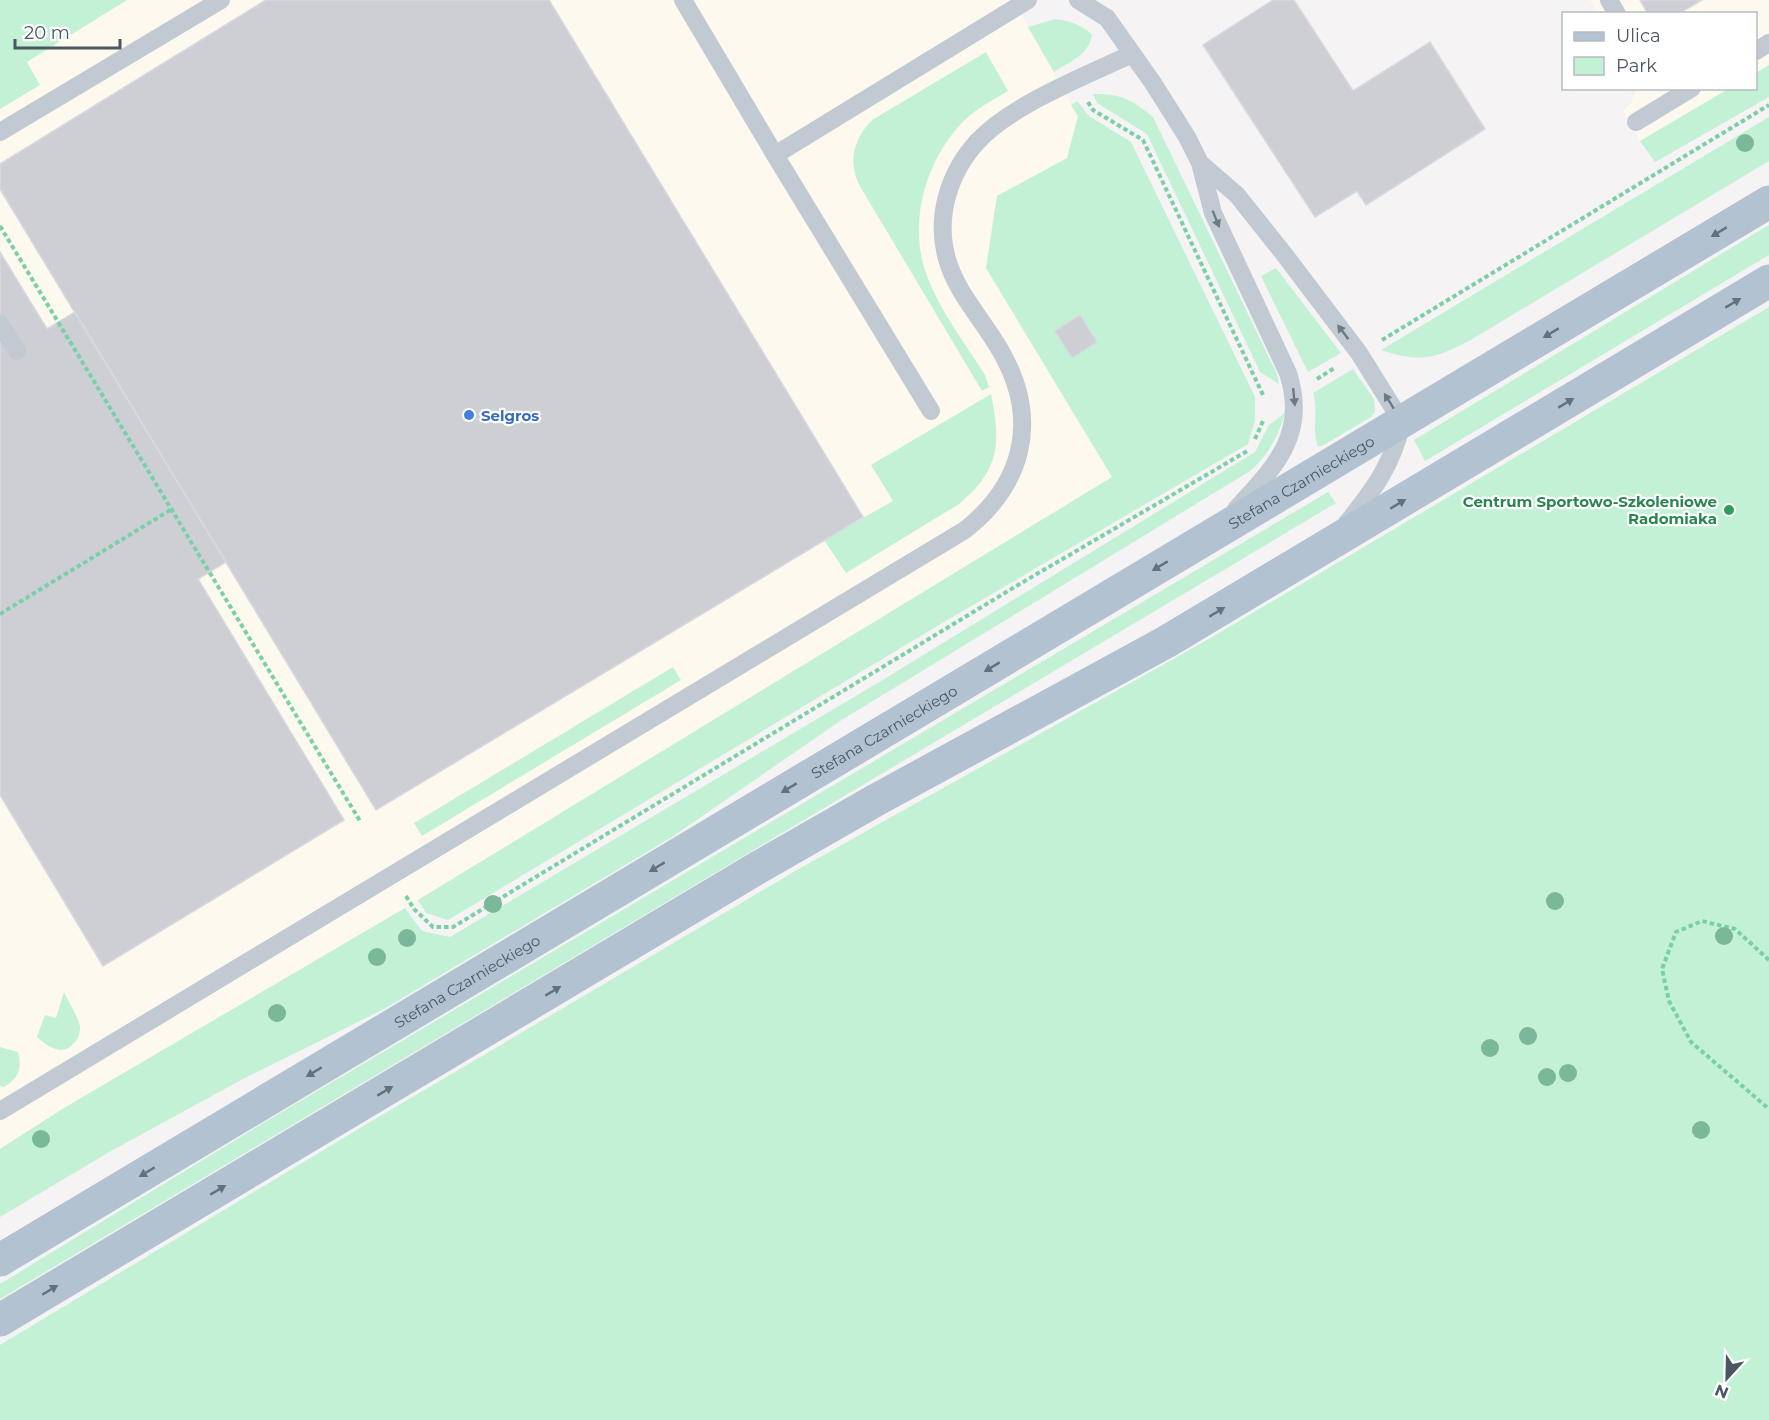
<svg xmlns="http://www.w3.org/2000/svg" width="1769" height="1420" font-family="Montserrat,sans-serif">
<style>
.commercial{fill:#fdf9ef}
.green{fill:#c3f1d5}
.building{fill:#cdcfd5;stroke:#d7d9de;stroke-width:1.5}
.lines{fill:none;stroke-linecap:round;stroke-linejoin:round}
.path{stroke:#7ad0a6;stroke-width:4;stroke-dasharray:4.5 3;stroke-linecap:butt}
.lane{stroke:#c1cad2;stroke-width:18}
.primary{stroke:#b3c2d1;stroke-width:33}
.tree{fill:#7bb799}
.oneway{fill:#6e7983}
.oneway2{fill:#64717d}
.shop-dot{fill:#3f7fe0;stroke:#fff;stroke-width:2}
.leisure-dot{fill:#2e9e5b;stroke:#fff;stroke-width:2}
.labels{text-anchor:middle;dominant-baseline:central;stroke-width:4.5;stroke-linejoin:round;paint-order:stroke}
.shop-label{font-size:15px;font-weight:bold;fill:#366cbe;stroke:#fff;text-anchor:start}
.street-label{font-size:15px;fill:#4a5661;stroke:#fff}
.leisure-label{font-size:15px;font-weight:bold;fill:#27864d;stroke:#fff;text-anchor:end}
</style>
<rect width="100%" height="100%" fill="#f5f3f3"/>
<!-- commercial -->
<path class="commercial" d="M57,0H1013L1078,116L1067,158L997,196L986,268L1112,477L405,908L64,1108L0,1149V62Z
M1590,0H1769V65L1756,73V14L1598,13Z
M1636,89H1728L1640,141L1623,111L1631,103Z"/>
<!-- green -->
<path class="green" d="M0,0H127L27,62L40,85L0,109Z
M1055,19C1069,21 1082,24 1092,35C1089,55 1069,62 1054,72L1028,27Z
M986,52L1008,91C991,101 973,110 960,125C924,164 908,226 927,276C940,311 965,343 985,375L989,387L982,391L861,188C847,163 853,140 872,120Z
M1769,65V97L1655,162L1640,141L1728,89L1756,88V73Z
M1093,94C1122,94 1131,99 1153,117L1277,374L1279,384L1260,372L1147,134L1097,103Z
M1077,101L1089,116L1131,142L1255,397V420L1248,444L944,622L448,920L426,913L418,900L1112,477L986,268L997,196L1067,158L1078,116L1071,105Z
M1769,117V161L1469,341C1434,359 1420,363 1381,350Z
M1769,225V255L1425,461L1414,440Z
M1276,268L1341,353L1308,372L1261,276Z
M1769,307V1420H0V1345L365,1125L797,870L1207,640Z
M1353,369L1374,399L1375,412L1371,417L1322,446H1318C1311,432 1319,411 1313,393Z
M991,394C1001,443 1000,470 959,504L846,573L824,540L893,501L871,465Z
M1285,413C1278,437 1269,454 1250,471L840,721L672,837L384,1009L241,1080L111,1151L0,1217V1149L64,1108L405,908L422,931L450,937L881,681L1255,452L1269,425Z
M1328,492L1336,503L0,1299V1284L265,1122Z
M673,667L681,680L422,836L414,823Z
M64,992C69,1003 78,1016 80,1027C80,1034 78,1040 73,1044C62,1056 48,1047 37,1037L45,1015L56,1018Z
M0,1047L18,1052C22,1069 19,1078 4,1087L0,1086Z"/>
<!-- building -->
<path class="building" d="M266,0H549L863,517L376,810L0,189V164Z
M1273,0H1294L1353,91L1430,42L1485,129L1366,205L1357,191L1315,217L1203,45Z
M1640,0H1702L1678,14H1648Z
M0,252L47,329L75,312L226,562L198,579L344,820L103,966L0,795Z
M1080,315L1097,342L1072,358L1055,331Z"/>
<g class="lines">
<!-- path -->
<path class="path" d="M1088,102L1093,110L1143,140L1263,395
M0,226L360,821
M1382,340L1769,105
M1317,379L1336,367
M1255,439L1263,421
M0,614L172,509
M406,896L414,909L433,927H453L1018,585L1249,450
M1769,960L1735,929L1702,921L1676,932L1662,969L1669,1001L1691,1042L1769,1109"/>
<!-- lane -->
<path class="lane" d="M683,0L775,155L1028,0
M1078,0L1107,18L1153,83L1187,137L1200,163L1213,213L1288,373C1308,434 1275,467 1236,509
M1609,0L1617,14
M1756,51L1769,43
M1636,122L1692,88
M0,132L221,0
M775,155L931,411
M1200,163L1237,195L1284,254L1359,353L1402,422C1393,464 1373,491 1346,524
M0,324L17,351
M0,1111L965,530C1022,485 1039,423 1004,357C987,324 957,295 947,259C935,217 949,172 978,141C1011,105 1087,75 1132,54"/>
<!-- primary -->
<g class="primary">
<path id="s1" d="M0,1260L1769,202"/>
<path d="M0,1320L759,867L876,800L1166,642L1769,281"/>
</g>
</g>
<!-- trees -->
<g class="tree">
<circle cx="1745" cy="143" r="9"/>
<circle cx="1555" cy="901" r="9"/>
<circle cx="493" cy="904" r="9"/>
<circle cx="1724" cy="936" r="9"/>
<circle cx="407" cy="938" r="9"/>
<circle cx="377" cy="957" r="9"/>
<circle cx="277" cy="1013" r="9"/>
<circle cx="1528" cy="1036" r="9"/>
<circle cx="1490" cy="1048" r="9"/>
<circle cx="1568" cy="1073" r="9"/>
<circle cx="1547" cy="1077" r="9"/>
<circle cx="1701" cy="1130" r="9"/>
<circle cx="41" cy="1139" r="9"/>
</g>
<!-- one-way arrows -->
<defs><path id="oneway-solid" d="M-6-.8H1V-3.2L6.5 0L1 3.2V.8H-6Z" transform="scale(1.5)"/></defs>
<g class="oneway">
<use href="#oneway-solid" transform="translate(1216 219) rotate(68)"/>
<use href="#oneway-solid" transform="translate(1343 332) rotate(-127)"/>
<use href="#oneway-solid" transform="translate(1294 397) rotate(84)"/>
<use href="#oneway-solid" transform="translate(1389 401) rotate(-122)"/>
</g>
<g class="oneway2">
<use href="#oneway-solid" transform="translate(1719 232) rotate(149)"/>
<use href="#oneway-solid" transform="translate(1733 303) rotate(-31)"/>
<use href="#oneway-solid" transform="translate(1551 333) rotate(149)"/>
<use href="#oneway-solid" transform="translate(1566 403) rotate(-31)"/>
<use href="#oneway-solid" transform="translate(1398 504) rotate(-31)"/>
<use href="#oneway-solid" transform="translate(1160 566) rotate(149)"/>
<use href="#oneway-solid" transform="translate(1217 612) rotate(-31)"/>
<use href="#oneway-solid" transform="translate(992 667) rotate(149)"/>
<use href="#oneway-solid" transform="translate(789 788) rotate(149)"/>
<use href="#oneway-solid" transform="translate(657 867) rotate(149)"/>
<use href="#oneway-solid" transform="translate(553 991) rotate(-31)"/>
<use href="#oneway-solid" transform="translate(314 1072) rotate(149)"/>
<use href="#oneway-solid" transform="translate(385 1091) rotate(-31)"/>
<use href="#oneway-solid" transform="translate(147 1172) rotate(149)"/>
<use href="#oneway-solid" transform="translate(218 1190) rotate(-31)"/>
<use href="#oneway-solid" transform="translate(50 1290) rotate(-31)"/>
</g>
<!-- markers -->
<circle class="shop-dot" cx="469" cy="415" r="6"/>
<circle class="leisure-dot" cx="1729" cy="510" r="6"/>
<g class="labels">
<!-- shop labels -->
<g class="shop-label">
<text x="481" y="415">Selgros</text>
</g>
<!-- street labels -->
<g class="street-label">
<text stroke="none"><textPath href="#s1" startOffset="1516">Stefana Czarnieckiego</textPath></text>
<text stroke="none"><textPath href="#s1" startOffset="1030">Stefana Czarnieckiego</textPath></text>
<text stroke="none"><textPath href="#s1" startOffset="544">Stefana Czarnieckiego</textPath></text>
</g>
<!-- leisure labels -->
<g class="leisure-label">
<text x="1717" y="501">Centrum Sportowo-Szkoleniowe<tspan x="1717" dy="17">Radomiaka</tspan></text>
</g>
</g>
<!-- legend -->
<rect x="1562" y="12" width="195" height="78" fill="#ffffff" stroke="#b7bbc0" stroke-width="1.5"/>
<rect x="1574" y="32" width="30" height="9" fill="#b3c2d1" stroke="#b7bbc0" stroke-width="1.5"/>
<text x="1616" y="42" font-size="18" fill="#4a5661">Ulica</text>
<rect x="1574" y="57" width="30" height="18" fill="#c3f1d5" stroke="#b7bbc0" stroke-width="1.5"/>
<text x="1616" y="72" font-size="18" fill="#4a5661">Park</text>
<!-- north arrow -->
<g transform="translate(1727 1378) rotate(202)" stroke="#ffffff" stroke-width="4.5" paint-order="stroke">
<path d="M0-4.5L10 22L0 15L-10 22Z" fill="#4a5661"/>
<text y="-9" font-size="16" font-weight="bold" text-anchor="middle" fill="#4a5661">N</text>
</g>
<!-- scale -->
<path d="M15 39v9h105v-9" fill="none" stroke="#4a5661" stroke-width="3"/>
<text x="24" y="39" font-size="18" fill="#4a5661" stroke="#ffffff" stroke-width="4.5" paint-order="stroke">20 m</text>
</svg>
